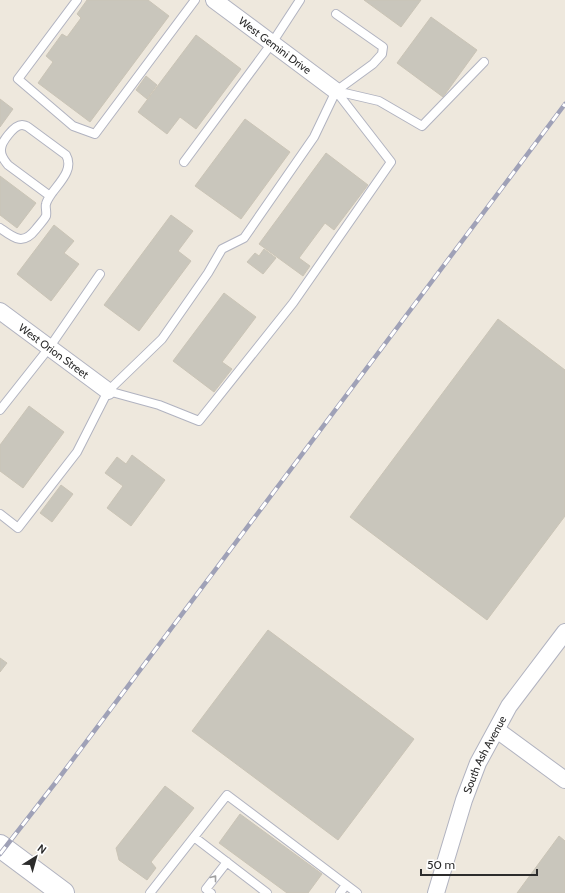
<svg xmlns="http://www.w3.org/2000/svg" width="565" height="893" font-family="Cabin,sans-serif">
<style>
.building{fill:#c9c6bc;stroke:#cac4b6}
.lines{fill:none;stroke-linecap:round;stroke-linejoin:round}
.lane-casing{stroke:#b1b3c0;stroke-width:10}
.street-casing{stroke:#b1b3c0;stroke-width:18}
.secondary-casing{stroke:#b1b3c0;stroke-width:24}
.lane{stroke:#fff;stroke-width:8}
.street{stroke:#fff;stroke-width:16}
.secondary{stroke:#fff;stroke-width:22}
.rail-casing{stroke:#9fa1b7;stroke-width:4.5}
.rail{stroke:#fff;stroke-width:3;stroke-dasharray:9;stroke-linecap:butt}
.oneway{stroke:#a0a0a0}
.labels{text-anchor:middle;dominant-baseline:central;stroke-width:3;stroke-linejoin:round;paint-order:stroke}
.street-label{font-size:11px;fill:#2c2c2c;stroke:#fff}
</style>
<rect width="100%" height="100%" fill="#eee8dd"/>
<!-- building -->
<path class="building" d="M87,0H148L169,16L90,122L38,83L53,62L46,56L62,34L67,37L81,18L77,14Z
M364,0H421L401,27Z
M431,17L477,50L443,97L397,63Z
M196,35L241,69L196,129L180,117L167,134L138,112Z
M146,76L157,85L147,99L136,90Z
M0,99L13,109L0,127Z
M245,119L290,152L241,219L195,186Z
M326,153L368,185L334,230L325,223L299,258L310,266L303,276L259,244Z
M0,176L36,203L17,228L0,215Z
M171,215L193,231L178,251L191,261L139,331L104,305Z
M54,225L74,241L64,253L79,264L51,301L17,274Z
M264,249L276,258L263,274L247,262L255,253L259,256Z
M224,293L256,317L222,362L232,369L214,392L173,361Z
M498,319L565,370V516L487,620L350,517Z
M29,406L64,432L23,488L0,471V445Z
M132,455L165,480L131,526L107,508L123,486L105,473L117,457L126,464Z
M61,485L73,494L52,522L40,513Z
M268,630L414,739L338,840L192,731Z
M0,658L7,663L0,672Z
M165,786L194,808L151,862L156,868L147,880L119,860L116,848Z
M240,814L322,874L308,893H287L219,843Z
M559,836L565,841V893H517Z"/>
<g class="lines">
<!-- lane casing -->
<g class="lane-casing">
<path id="lane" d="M77,0L18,79L73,126L95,134L195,0
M336,91L379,101L422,126L484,62
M184,162L272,43L300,0
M0,228C14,238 23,246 36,229C39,225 44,220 46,216C47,212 45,207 46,204C47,200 50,196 52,193C60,182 74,169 66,155L28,127C27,126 23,125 22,125C14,125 0,143 1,151C1,157 5,161 8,165L50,196
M108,391L159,405L199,421L293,303L391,162L336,91
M0,410L49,348L100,274
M0,514L18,528L77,452L108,391L162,339L208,273L222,249L244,238L314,137L336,91L373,64L382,54L383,47L336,14
M194,837L267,893
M150,893L227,795L357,893
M211,893L206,889L227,862
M340,893L346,885"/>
</g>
<!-- street casing -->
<g class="street-casing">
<g id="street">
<path id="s1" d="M214,0L336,91"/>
<path id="s2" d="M0,311L108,391"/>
<path d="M497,730L565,780"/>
<path id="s3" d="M436,893L464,800L478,763L509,706L565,632"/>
</g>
</g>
<!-- secondary casing -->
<g class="secondary-casing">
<path id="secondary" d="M0,846L63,893"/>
</g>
<!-- lane -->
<use href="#lane" class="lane"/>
<!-- street -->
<use href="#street" class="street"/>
<!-- secondary -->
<use href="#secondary" class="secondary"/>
<!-- rail casing -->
<g class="rail-casing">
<path id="rail" d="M0,854L56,782L565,104"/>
</g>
<!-- rail -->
<use href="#rail" class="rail"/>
</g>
<!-- one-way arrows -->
<defs><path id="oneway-chevron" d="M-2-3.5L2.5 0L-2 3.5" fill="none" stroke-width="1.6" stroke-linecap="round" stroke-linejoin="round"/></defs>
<use class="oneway" href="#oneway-chevron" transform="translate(214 878) rotate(-52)"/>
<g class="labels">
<!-- street labels -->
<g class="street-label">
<text stroke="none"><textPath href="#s1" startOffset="76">West Gemini Drive</textPath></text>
<text stroke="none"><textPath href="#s2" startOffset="67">West Orion Street</textPath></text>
<text stroke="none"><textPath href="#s3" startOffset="147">South Ash Avenue</textPath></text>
</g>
</g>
<!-- north arrow -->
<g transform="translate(36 857) rotate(37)" stroke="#ffffff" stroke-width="3" paint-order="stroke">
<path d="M0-3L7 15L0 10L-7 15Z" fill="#2c2c2c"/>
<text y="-6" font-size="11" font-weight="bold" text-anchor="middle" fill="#2c2c2c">N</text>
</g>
<!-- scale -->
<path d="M421 869v6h116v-6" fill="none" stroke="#2c2c2c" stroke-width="2"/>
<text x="427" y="869" font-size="12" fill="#2c2c2c" stroke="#ffffff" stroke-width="3" paint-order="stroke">50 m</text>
</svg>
